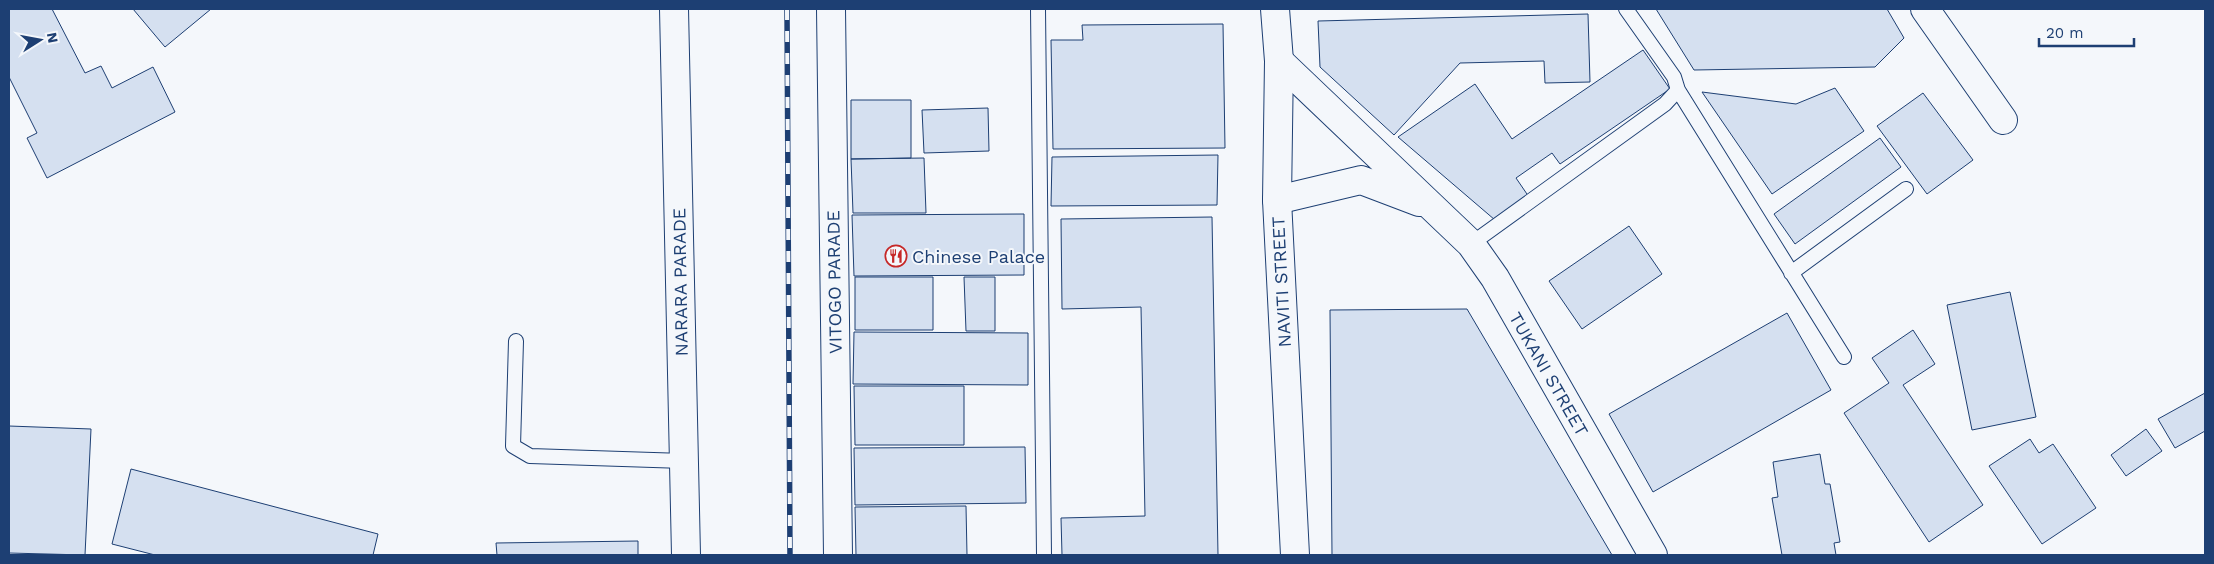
<svg xmlns="http://www.w3.org/2000/svg" width="2214" height="564" font-family="'Work Sans',sans-serif">
<style>
.building{fill:#d5e0f0;stroke:#1d3f73}
.lines{fill:none;stroke-linecap:round;stroke-linejoin:round}
.lane-casing{stroke:#1d3f73;stroke-width:16}
.street-casing{stroke:#1d3f73;stroke-width:30}
.secondary-casing{stroke:#1d3f73;stroke-width:30}
.primary-casing{stroke:#1d3f73;stroke-width:30}
.lane{stroke:#f4f7fb;stroke-width:14}
.street{stroke:#f4f7fb;stroke-width:28}
.secondary{stroke:#f4f7fb;stroke-width:28}
.primary{stroke:#f4f7fb;stroke-width:28}
.rail-casing{stroke:#1d3f73;stroke-width:5.5}
.rail{stroke:#f4f7fb;stroke-width:4;stroke-dasharray:11;stroke-linecap:butt}
.labels{text-anchor:middle;dominant-baseline:central;stroke-width:4;stroke-linejoin:round;paint-order:stroke}
.poi-label{font-size:18px;fill:#1d3f73;stroke:#f4f7fb;text-anchor:start}
.street-label{font-size:18px;fill:#1d3f73;stroke:#f4f7fb}
</style>
<rect width="100%" height="100%" fill="#f4f7fb"/>
<!-- building -->
<path class="building" d="M9,9H52L85,73L101,66L112,88L153,67L175,112L47,178L27,138L37,133L9,77Z
M133,9H211L165,47Z
M1656,9H1887L1904,38L1875,67L1694,70Z
M1588,14L1590,82L1545,83L1544,61L1460,63L1394,135L1320,67L1318,21Z
M1223,24L1225,148L1053,149L1051,40H1083L1082,25Z
M1643,50L1670,89L1560,164L1552,153L1516,178L1529,197L1495,220L1398,137L1475,84L1512,139Z
M1835,88L1864,131L1772,194L1702,92L1796,104Z
M1923,93L1973,160L1927,194L1877,126Z
M851,100H911V158L851,159Z
M988,108L989,151L924,153L922,110Z
M1880,138L1901,167L1795,244L1774,214Z
M1218,155L1217,205L1051,206L1052,157Z
M924,158L926,213H853L851,159Z
M1024,214V275L854,276L852,215Z
M1212,217L1218,555H1062L1061,518L1145,516L1141,307L1062,309L1061,219Z
M1629,226L1662,274L1582,329L1549,281Z
M855,277H933V330H855Z
M964,277H995V331H966Z
M2010,292L2036,417L1972,430L1947,305Z
M1467,309L1612,555H1332L1330,310Z
M1787,313L1831,390L1653,492L1609,414Z
M1913,330L1935,364L1903,385L1983,505L1929,542L1844,413L1889,383L1872,358Z
M854,332L1028,333V385L853,384Z
M854,386H964V445H855Z
M2205,393V431L2175,448L2158,419Z
M9,426L91,429L85,555L9,553Z
M2146,429L2162,451L2126,476L2111,455Z
M2030,439L2039,453L2053,444L2096,508L2042,544L1989,466Z
M1025,447L1026,503L855,505L854,448Z
M1820,454L1825,484H1830L1840,542L1834,543L1836,555H1782L1772,498L1778,497L1773,462Z
M131,469L378,534L373,555H155L112,544Z
M966,506L967,555H856L855,507Z
M638,541V555H497L496,543Z"/>
<g class="lines">
<!-- lane casing -->
<g class="lane-casing">
<path id="lane" d="M1038,9L1044,555
M1626,9L1674,77L1678,90L1844,357
M1471,244L1665,104L1678,90
M1791,273L1906,189
M516,341L513,446L530,456L684,461"/>
</g>
<!-- street casing -->
<g class="street-casing">
<path id="street" d="M1925,9L2003,120"/>
</g>
<!-- secondary casing -->
<g class="secondary-casing">
<path id="secondary" d="M674,9L686,555
M1279,61L1471,244L1495,278L1653,555
M1277,200L1361,180L1419,202"/>
</g>
<!-- primary casing -->
<g class="primary-casing">
<path id="primary" d="M831,9L838,555
M1275,9L1279,61L1277,200L1295,555"/>
</g>
<!-- lane -->
<use href="#lane" class="lane"/>
<!-- street -->
<use href="#street" class="street"/>
<!-- secondary -->
<use href="#secondary" class="secondary"/>
<!-- primary -->
<use href="#primary" class="primary"/>
<!-- rail casing -->
<g class="rail-casing">
<path id="rail" d="M787,9L790,555"/>
</g>
<!-- rail -->
<use href="#rail" class="rail"/>
</g>
<!-- icons -->
<defs>
<g id="restaurant-ring" transform="scale(1.125)"><circle r="9.5" fill="#f4f7fb" stroke="#c62828" stroke-width="1.5"/><path d="M-5-6h1v4h1v-4h1v4h1v-4h1v5L-1.5 .5V6h-2V.5L-5-1ZM5-6V6H3V1.5H1.5Q1.5-4 5-6Z" fill="#c62828"/></g>
</defs>
<g fill-rule="evenodd">
<use href="#restaurant-ring" x="896" y="256"/>
</g>
<g class="labels">
<!-- poi labels -->
<g class="poi-label">
<text x="912" y="256">Chinese Palace</text>
</g>
<!-- street labels -->
<g class="street-label">
<text transform="translate(680 282) rotate(-91)">NARARA PARADE</text>
<text transform="translate(834 282) rotate(-91)">VITOGO PARADE</text>
<text transform="translate(1281 282) rotate(-93)">NAVITI STREET</text>
<text transform="translate(1549 374) rotate(60)">TUKANI STREET</text>
</g>
</g>
<!-- border -->
<rect width="2214" height="564" fill="none" stroke="#1d3f73" stroke-width="20"/>
<!-- north arrow -->
<g transform="translate(40 40) rotate(79)" stroke="#f4f7fb" stroke-width="4" paint-order="stroke">
<path d="M0-4L9 19L0 12L-9 19Z" fill="#1d3f73"/>
<text y="-8" font-size="14" font-weight="bold" text-anchor="middle" fill="#1d3f73">N</text>
</g>
<!-- scale -->
<path d="M2039 38v8h95v-8" fill="none" stroke="#1d3f73" stroke-width="2.5"/>
<text x="2046" y="38" font-size="15" fill="#1d3f73" stroke="#f4f7fb" stroke-width="4" paint-order="stroke">20 m</text>
</svg>
